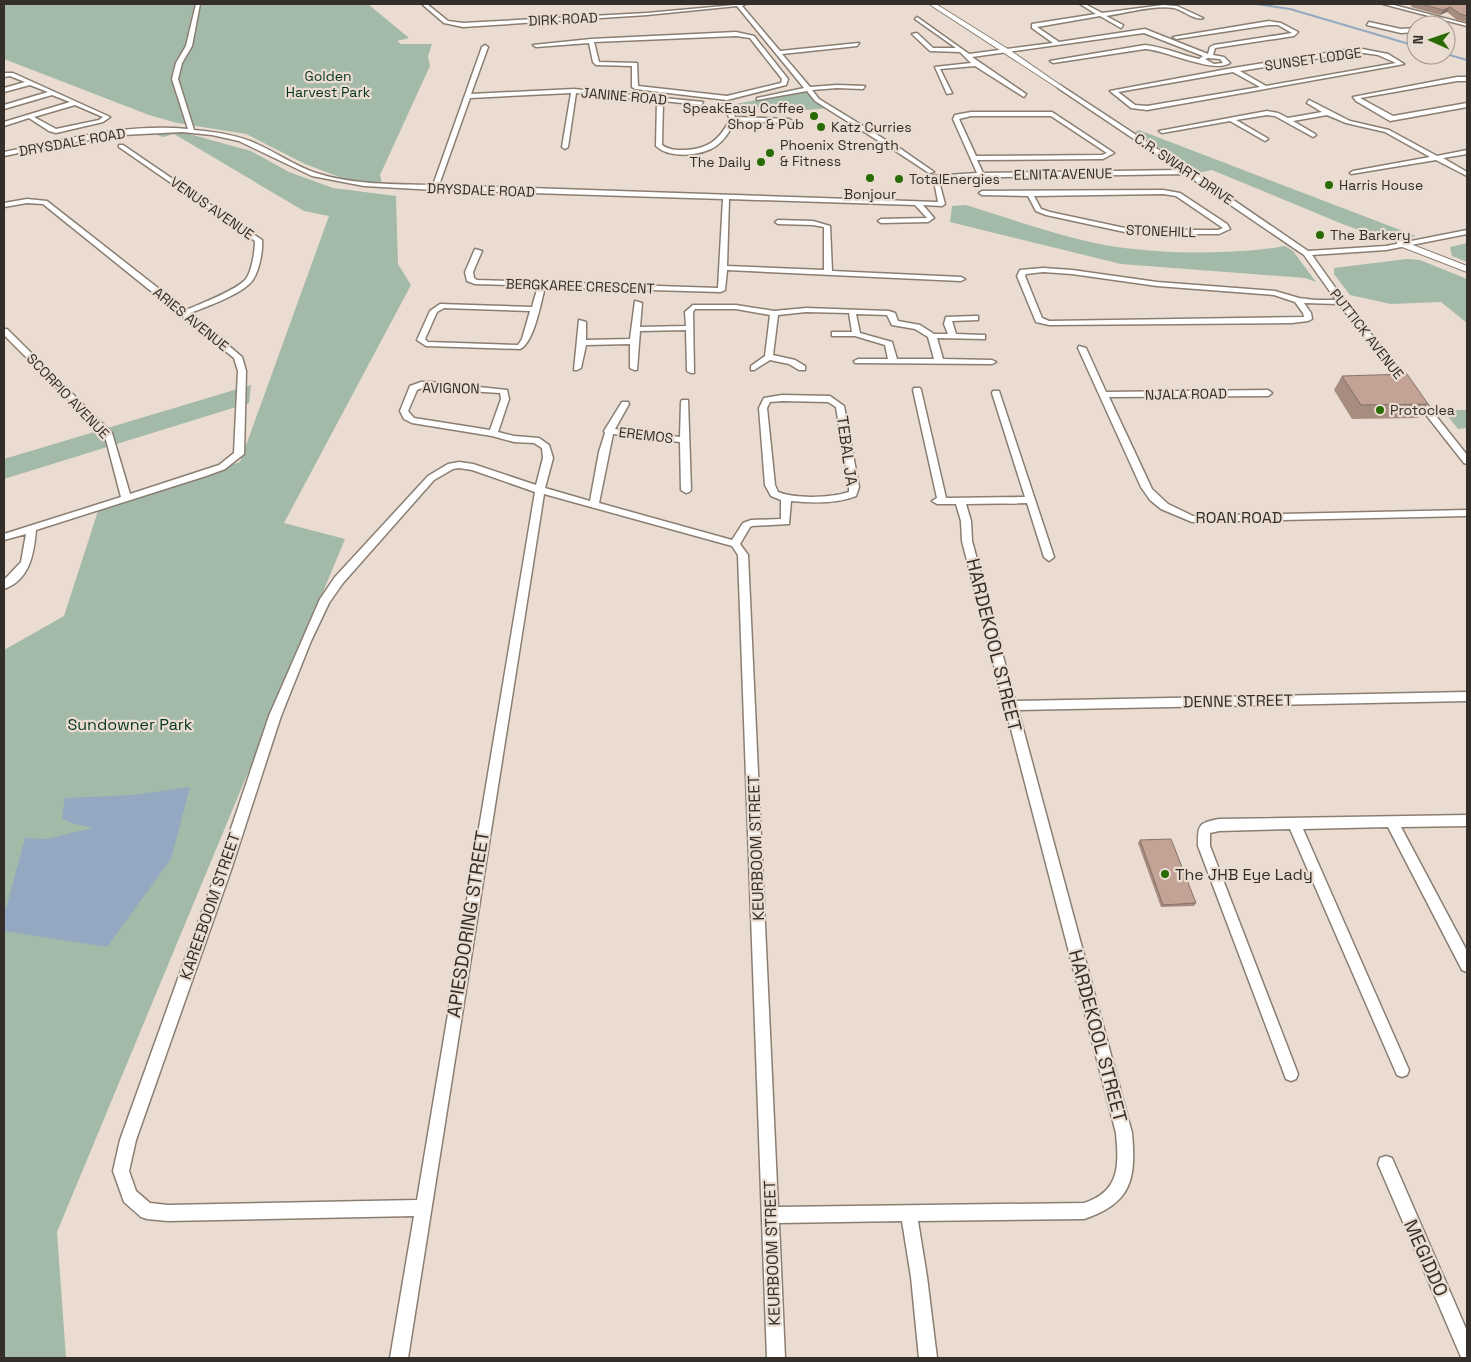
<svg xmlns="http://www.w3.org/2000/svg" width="1471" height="1362" font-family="'Space Grotesk',sans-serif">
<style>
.green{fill:#a3baa9}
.water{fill:#94a9c1}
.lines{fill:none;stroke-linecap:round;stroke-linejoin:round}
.stream{stroke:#94a9c1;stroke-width:2}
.minor-casing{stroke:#8a7e72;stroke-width:3}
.tertiary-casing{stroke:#8a7e72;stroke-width:2}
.minor{fill:#fff;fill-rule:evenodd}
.tertiary{fill:#fff;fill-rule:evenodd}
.wall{fill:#a78c80}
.shaded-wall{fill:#887268}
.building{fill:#c2a395;stroke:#887268}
.poi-dot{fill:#286b02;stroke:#eadcd0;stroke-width:2}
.labels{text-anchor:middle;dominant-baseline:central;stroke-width:4.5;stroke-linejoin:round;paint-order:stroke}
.far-street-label{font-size:14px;fill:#332e29;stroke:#eadcd0}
.far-park-label{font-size:14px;fill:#03371c;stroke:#eadcd0}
.far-poi-label{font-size:14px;fill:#332e29;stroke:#eadcd0;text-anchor:start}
.street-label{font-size:16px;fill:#332e29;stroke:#eadcd0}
.park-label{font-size:16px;fill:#03371c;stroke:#eadcd0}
.poi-label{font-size:16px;fill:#332e29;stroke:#eadcd0;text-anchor:start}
.near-street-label{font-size:19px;fill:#332e29;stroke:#eadcd0}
</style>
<rect width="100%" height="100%" fill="#eadcd0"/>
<!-- green -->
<path class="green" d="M4,4H368L409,38L397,41L401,44H432L428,56L430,66L380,175L382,183L347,180L305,164L246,134L177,123L149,115L4,59Z
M806,90L826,108C795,113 766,108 736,104Z
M1139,130L1416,236L1391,241L1345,225L1212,170L1198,173L1135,132Z
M182,132L251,151L289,172L333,188L396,196L398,264L411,285L284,523L345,539L57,1232L66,1358H4V650L64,616L98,511L240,462L329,216L304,211L174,134L163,137L152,133Z
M966,205C1015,220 1066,239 1117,247C1165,254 1237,255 1285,246L1293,251L1316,282L1305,278L1121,264L950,222L952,206Z
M1467,243V262L1452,256L1450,247Z
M1407,259L1420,260L1467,279V323L1441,302L1391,304L1350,295L1334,274V268Z
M251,385L249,403L4,479V459Z
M1443,410H1467V428L1458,429Z"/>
<!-- water -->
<path class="water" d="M190,787L171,859L107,947L4,931V916L25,838L47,839L93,828L71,823L62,818L65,798L133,795Z"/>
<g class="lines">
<!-- stream -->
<path class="stream" d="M1256,4L1290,9L1416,46
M1446,54L1467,60"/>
<!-- minor casing -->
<g class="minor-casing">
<path id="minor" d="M196,4H200L192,46L182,63L178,79L194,130C216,132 238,135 257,144C277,153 295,166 316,173C353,185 394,184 433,185L482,47L485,45L488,47L471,94L574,89L703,102L701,105L663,101L662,145C669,150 676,150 685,150C708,149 720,140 730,119L723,105L726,103L729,105L735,117L789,119L792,121L789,123L735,121C730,130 725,140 716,146C702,156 669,159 656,146L657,101L576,93L568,147L565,149L562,147L571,93L470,98L439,185L938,202L933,176L977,173L953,119L955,115L971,112H1052L1114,153L1103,159L977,160L983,173L1180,170L1058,88L1060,85L1191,171L1308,251L1386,246L1467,230V234L1386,250L1312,255L1344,300L1467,455V464L1464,463L1339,304L1304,303L1311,313L1312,319L1308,321L1292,323L1049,325L1036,322L1017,276L1020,270L1043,268L1072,270L1157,282L1275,291L1299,298L1315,300H1336L1304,255L1185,174L938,178L945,204L942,206L923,205L934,218L928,222L881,223L878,221L881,219L927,218L915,205L729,199L727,266L824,270V227L813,225L778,224L775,222L778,220L813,221L830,226L832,271L961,277L965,279L961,281L727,270L725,290L721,292L545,287C541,302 534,343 520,349L426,346L417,340L430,311L440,304L532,307L538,286L475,284L467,281L465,272L475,249L482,251L473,272L474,278L477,280L718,288L723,199L435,190L364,186L312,176L239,141L212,135L182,132L122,135L63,144L4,156V152C64,140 127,123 188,129L172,79L176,63L186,46ZM971,116H1051L1107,153L1102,155L976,156L959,119ZM1043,272L1072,274L1157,286L1274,295L1295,302L1303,313L1304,317L1049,321L1042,318L1025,276L1026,274ZM444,308L530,311L522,339L518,345L428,342L425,339L437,312Z
M422,4H427L448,21L463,23L647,13L746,4L742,6L780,51L859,43L857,46L782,54L810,87L837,85L865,86L863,89L837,88L812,90L819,99L889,142L897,144L898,147L934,172L929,173L894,150L886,149V147L889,146L885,145L815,101L807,91L757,100V98L804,88L737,6L647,15L463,27L444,23Z
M1080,4H1085L1102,13L1163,5L1177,6L1203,18C1195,21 1183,10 1174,8C1153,5 1127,13 1106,16L1123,25L1121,28L1100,16L1037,27L1059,42L1145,29L1208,54L1210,47L1214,45L1292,33L1278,25H1269L1176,39L1173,37L1269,21L1281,23L1298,32L1294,36L1215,48L1213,55L1224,57L1230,63C1213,74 1166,50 1145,49L1053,63L1050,61L1145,45C1164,47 1181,55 1199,59L1203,56L1144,33L972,57L1026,94L1024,97L975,66L940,69L952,93L947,94L935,67L971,63L960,52L930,51L912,34L917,33L933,48H956L915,19L917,17L969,54L1053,43L1032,28V24L1096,14ZM1208,58L1220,59L1223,63L1214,64L1205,59Z
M1383,4H1390L1467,24V26Z
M1369,22L1401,29L1416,28V32L1401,33L1367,25Z
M736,32L754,36L788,79L786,85L727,100L635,89L632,87V66L596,65L593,62L589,43L536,47L533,45L591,39ZM736,36L750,38L782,79L781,83L727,96L638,86L637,63L599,62L594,42Z
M1357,48L1388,54L1404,64L1147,110L1131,108L1110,91L1233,68ZM1357,52L1378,55L1396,63L1266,86L1240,71ZM1233,72L1260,87L1147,106L1135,105L1118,92Z
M4,73H13L110,117L103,122L56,133L49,131L29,118L4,126V122L70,102L52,95L4,109V105L48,92L30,85L4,92V88L25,82L10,76L4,77ZM75,105L103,117L99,120L56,129L34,117Z
M1457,77H1467V81H1457L1360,98L1393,116L1467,103V107L1390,121L1356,101L1353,97Z
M1309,100L1350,121L1389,130L1437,156L1467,150V154L1443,158L1467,172V176L1436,160L1351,174L1350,173L1353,171L1430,157L1385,132L1346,123L1327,115L1293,121L1315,134L1316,135L1313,137L1275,116L1267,115L1236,120L1267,138L1268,139L1265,141L1230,121L1162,133L1159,131L1267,111L1278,113L1288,118L1322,112L1307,103Z
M119,145H123L262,240C263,251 259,272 252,281C242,294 206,307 190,313L242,357L246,371L244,454L225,469L206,476L36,530C34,553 30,580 4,589V580L21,562L26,534L4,540V534L121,497L105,436L4,335V329H7L112,433L130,494L219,465L234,453L238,371L234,358L43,204L27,203L4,207V203L27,199L47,201L186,310C200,304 237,290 246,279C252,271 255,250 255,241L119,147Z
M1163,190L1180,193L1227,224L1230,229L1219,234H1134L1046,215L1036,211L1028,196L982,195L979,193L982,191ZM1163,194L1176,196L1223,228L1218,230H1134L1050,212L1041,209L1034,196Z
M635,301L642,303L640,327L686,326L685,312L693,305H736L774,311L806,308L889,311L895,313L898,321L920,325L934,334H948L944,324L946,317L975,316H978V320L952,321L956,334L982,335H985V339L937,338L943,359L992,360L996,362L992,364L855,363L854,361L858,359H888L885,345L855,336H832V332H852L849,313L806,312L778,315L773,355L795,360L805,366V370H799L789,364L770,360L754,370H751V366L765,356L770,315L736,309H695L693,312L694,373H691L687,371L686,330L640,331L637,370H634L630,368V344L586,345L581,368L577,370H574L579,320L586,322V340L630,339ZM856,314L887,315L892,325L915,329L928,337L934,359H897L892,342L860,333Z
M1079,346L1086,348L1106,392L1268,390L1272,393L1268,396L1109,397L1152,489L1168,504L1193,516L1467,510V516L1192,522L1161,509L1150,500L1141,487L1078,348Z
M431,382L507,390L509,399L498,432L514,436L539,438L549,445L553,458L545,488L590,501L599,452L605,433L604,431L622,402H628L629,404L615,429L680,437L681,402L682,400H688L691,490L689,492L686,493L681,490L680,442L613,434L599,503L732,540L743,523L751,520L781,519V500L771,496L765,485L759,408L764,398L782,395L830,396L844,406L859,487L856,496C836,504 812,503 791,501L789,524L752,526L750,527L740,544L748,555L778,1207L1084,1203C1120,1191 1119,1166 1116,1133L1006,710L1003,706L1004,704L962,541L961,521L956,504H937L932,501L937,498L913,390L914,388H920L921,390L946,498L1025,497L992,393L993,391H999L1054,557L1049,561L1044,557L1027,503L966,504L971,521L972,541L1015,701L1467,692V701L1018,710L1132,1133C1136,1179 1132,1203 1084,1219L918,1221L927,1277L937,1358H919L911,1277L902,1221L779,1223L785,1358H767L738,555L732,546L544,494L408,1358H390L414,1216L168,1221L147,1219L141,1217L124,1202L113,1171L120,1140L217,870L269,716L320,599L335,577L428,476L448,464L459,462L473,464L536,485L543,458L542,448L534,443L514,442L492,436L412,423L404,419L400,411L410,386L421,382ZM422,388L500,393L501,399L490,430L414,418L408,411L417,390ZM782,401L828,402L836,407L849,487V492C831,498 795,499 778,492L775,485L767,408L770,402ZM459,468L472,470L535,492L417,1200L168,1205L150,1203L136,1191L129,1171L136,1140L231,870L281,716L311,641L329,603L343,583L434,480L453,469Z
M1467,815V826L1401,827L1467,951V972L1462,970L1388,827L1303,829L1409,1070L1407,1075L1402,1077L1397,1075L1290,829L1219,831L1210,833V846L1298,1074L1296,1079L1291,1081L1286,1079L1198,846C1198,825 1198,823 1219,819Z
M1386,1156L1392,1158L1467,1331V1358L1461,1357L1378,1164L1380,1158Z"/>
</g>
<!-- tertiary casing -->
<g class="tertiary-casing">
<path id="tertiary" d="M929,4H936L1011,51L1063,87L1058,88Z
M1400,240L1467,266V272L1397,245V241Z"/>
</g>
<!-- minor -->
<use href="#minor" class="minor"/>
<!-- tertiary -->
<use href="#tertiary" class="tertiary"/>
</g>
<!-- wall -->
<path class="wall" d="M1412,4H1467V22L1457,20L1447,12L1440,15L1411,7Z
M1342,376L1428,404L1418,418L1352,419L1334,390Z
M1140,840L1196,903L1194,906L1161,907L1138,843Z"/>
<!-- shaded-wall -->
<path class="shaded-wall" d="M1450,7L1447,12L1440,15L1443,10Z"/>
<!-- building -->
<path class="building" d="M1421,4H1467V16L1460,14L1450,7L1443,10Z
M1407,374L1428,404L1361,405L1342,376Z
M1171,839L1196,903L1163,905L1140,840Z"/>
<!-- markers -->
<g class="poi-dot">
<circle cx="814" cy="116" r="5"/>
<circle cx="821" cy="127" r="5"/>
<circle cx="770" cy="153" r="5"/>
<circle cx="761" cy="162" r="5"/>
<circle cx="870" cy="178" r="5"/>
<circle cx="899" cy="179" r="5"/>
<circle cx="1329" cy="185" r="5"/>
<circle cx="1320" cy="235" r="5"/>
<circle cx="1380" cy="410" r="5"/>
<circle cx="1165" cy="874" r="5"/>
</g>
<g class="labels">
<!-- far-street labels -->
<g class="far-street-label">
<text transform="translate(563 19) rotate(-3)">DIRK ROAD</text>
<text transform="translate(1313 59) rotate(-8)">SUNSET LODGE</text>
<text transform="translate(624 96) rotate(5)">JANINE ROAD</text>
<text transform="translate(72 142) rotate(-10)">DRYSDALE ROAD</text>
<text transform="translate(1184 169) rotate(34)">C.R. SWART DRIVE</text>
<text transform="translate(1063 174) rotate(-1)">ELNITA AVENUE</text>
<text transform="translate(481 190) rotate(2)">DRYSDALE ROAD</text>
<text transform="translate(212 208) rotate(35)">VENUS AVENUE</text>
<text transform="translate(1161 231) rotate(2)">STONEHILL</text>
<text transform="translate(580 286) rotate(2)">BERGKAREE CRESCENT</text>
<text transform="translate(191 319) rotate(39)">ARIES AVENUE</text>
<text transform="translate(1367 334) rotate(52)">PUTTICK AVENUE</text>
<text transform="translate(451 388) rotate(1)">AVIGNON</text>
<text transform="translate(1186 394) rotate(-1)">NJALA ROAD</text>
<text transform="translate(68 396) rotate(46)">SCORPIO AVENUE</text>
<text transform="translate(646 435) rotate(7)">EREMOS</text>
</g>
<!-- far-park labels -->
<g class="far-park-label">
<text x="328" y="76">Golden<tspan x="328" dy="16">Harvest Park</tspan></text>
</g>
<!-- far-poi labels -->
<g class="far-poi-label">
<text x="804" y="108" text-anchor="end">SpeakEasy Coffee<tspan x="804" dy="16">Shop &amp; Pub</tspan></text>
<text x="831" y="127">Katz Curries</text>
<text x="780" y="145">Phoenix Strength<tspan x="780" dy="16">&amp; Fitness</tspan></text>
<text x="751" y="162" text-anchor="end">The Daily</text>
<text x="909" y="179">TotalEnergies</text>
<text x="1339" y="185">Harris House</text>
<text x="870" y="194" text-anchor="middle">Bonjour</text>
<text x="1330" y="235">The Barkery</text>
<text x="1390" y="410">Protoclea</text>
</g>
<!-- street labels -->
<g class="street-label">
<text transform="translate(847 451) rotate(82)">TEBAL JA</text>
<text x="1239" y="517">ROAN ROAD</text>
<text transform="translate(1238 701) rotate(-1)">DENNE STREET</text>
<text transform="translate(756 848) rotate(-92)">KEURBOOM STREET</text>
<text transform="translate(210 906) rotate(-71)">KAREEBOOM STREET</text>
<text transform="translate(772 1253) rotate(-92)">KEURBOOM STREET</text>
</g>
<!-- park labels -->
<g class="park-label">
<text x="130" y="724">Sundowner Park</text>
</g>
<!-- poi labels -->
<g class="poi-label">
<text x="1175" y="874">The JHB Eye Lady</text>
</g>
<!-- near-street labels -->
<g class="near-street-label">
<text transform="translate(994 645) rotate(76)">HARDEKOOL STREET</text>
<text transform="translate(468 924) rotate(-81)">APIESDORING STREET</text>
<text transform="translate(1098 1036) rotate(75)">HARDEKOOL STREET</text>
<text transform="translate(1426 1258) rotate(66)">MEGIDDO</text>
</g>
</g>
<!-- border -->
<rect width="1471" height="1362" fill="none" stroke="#332e29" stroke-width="10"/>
<!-- north arrow -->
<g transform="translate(1431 40) rotate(272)"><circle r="24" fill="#eadcd0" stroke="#a1968d"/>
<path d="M0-4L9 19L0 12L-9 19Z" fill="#286b02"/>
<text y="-8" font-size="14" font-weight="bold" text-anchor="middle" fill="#332e29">N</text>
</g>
</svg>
